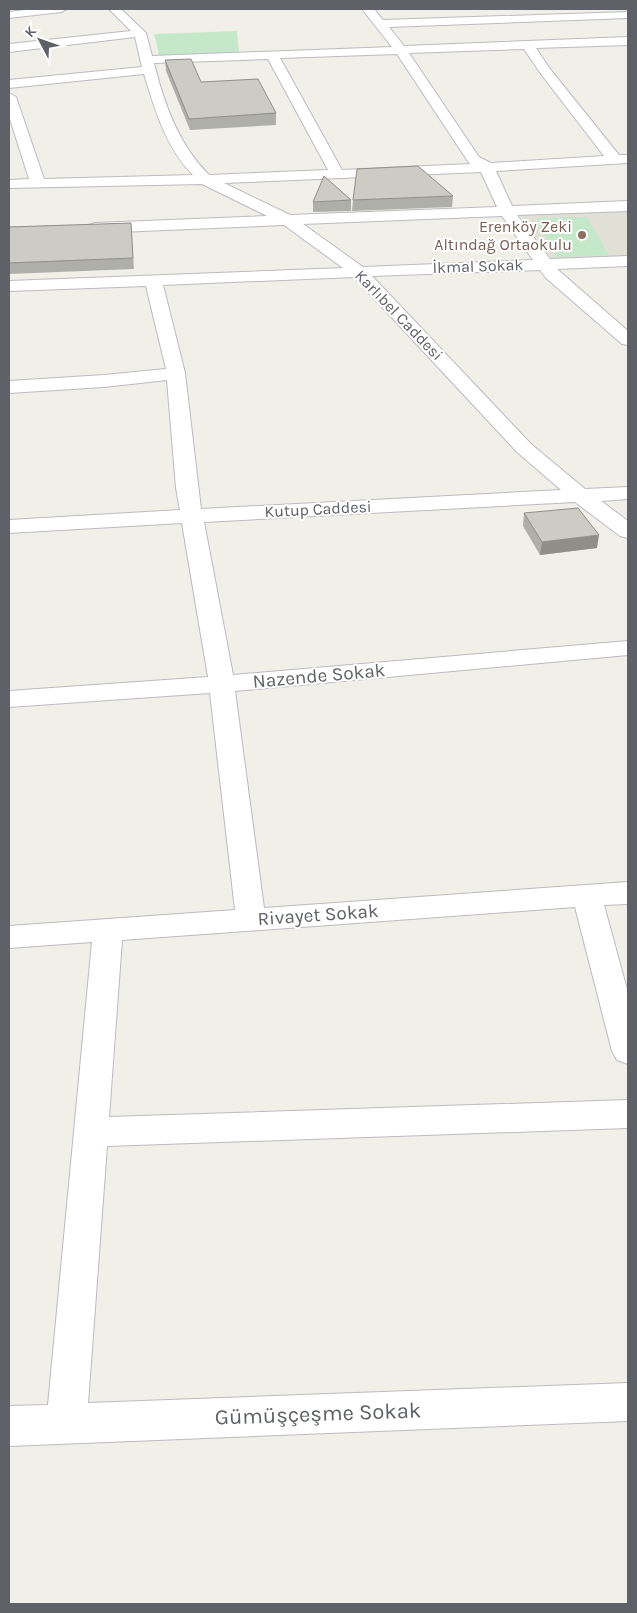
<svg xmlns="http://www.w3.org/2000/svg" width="637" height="1613" font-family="Karla,sans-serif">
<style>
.education{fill:#e1e0d6}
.green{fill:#c5e8cb}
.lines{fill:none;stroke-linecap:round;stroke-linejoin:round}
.minor-casing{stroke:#babbc1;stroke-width:2}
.minor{fill:#fff;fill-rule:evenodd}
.wall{fill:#afafa9}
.shaded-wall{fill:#8f8e89}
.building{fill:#cccbc4;stroke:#8f8e89}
.education-dot{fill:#8d6e63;stroke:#fff;stroke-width:2}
.labels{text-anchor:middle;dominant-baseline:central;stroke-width:4;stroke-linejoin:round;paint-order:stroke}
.far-education-label{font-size:16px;fill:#785e54;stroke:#fff;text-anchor:end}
.far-street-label{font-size:16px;fill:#5f6168;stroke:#fff}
.street-label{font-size:19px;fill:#5f6168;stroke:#fff}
.near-street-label{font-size:22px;fill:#5f6168;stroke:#fff}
</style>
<rect width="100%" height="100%" fill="#f1f0e8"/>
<!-- education -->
<path class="education" d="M628,209V256L552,259L519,214Z"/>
<!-- green -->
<path class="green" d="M237,31L239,53L159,55L154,34Z
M587,217L609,255L556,257L536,218Z"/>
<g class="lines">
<!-- minor casing -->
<g class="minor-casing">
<path id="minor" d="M33,9H67L61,12L9,18V12Z
M109,9H121L146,33L152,56L392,47L362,9H374L383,20L628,12V18L389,27L404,46L628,37V45L536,48L550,69L619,155H628V163L496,171L512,206L628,201V211L517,215L550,259L628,256V266L557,269L628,331V345L622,344L546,278L540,270L372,276L531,444L585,489L628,487V499L601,501L628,521V538L620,536L575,502L204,522L233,675L628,641V655L235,691L264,908L628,882V904L604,905L628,993V1064L617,1060L612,1051L575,907L122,940L109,1117L628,1100V1128L107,1146L88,1403L628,1383V1421L9,1446V1406L48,1405L92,942L9,948V926L235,910L210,693L9,707V691L208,677L182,523L9,533V520L180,510L176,488L167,380L104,387L9,393V381L104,375L166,369L146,286L9,291V281L343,268L284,225L95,233L89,231L87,228L89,225L95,223L267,216L202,184L9,188V180L29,179L9,116V93L16,97L44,179L193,175C166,148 155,110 144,74L9,88V80L142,67L135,37L9,52V44L131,31ZM524,49L541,74L604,156L491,163L479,157L409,53ZM397,54L467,160L470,164L342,170L280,58ZM268,59L328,170L209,175C179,145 164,104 154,63ZM481,172L497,207L290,215L224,183ZM502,216L533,260L363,267L303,224ZM354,277L517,452L561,490L201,509L185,373L163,285Z"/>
</g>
<!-- minor -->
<use href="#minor" class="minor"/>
</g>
<!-- wall -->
<path class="wall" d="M165,60L201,82L276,113V125L190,130L166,71Z
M453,196L452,207L352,211L353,200Z
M351,200V211L313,212V202Z
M131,223L134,269L9,274V227Z
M524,513L597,548L540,555L523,526Z"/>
<!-- shaded-wall -->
<path class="shaded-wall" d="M599,535L597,548L540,555L542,542Z"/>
<!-- building -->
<path class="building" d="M191,59L201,82L258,79L276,113L189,119L165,60Z
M418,166L453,196L353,200L357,169Z
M324,176L351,200L313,202Z
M131,223L133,258L9,263V227Z
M578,508L599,535L542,542L524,513Z"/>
<!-- markers -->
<circle class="education-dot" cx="582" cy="235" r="5"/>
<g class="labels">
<!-- far-education labels -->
<g class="far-education-label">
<text x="572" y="226">Erenköy Zeki<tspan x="572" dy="18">Altındağ Ortaokulu</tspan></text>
</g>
<!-- far-street labels -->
<g class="far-street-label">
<text transform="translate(478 266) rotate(-2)">İkmal Sokak</text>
<text transform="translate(399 315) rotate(46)">Karlıbel Caddesi</text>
<text transform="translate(318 509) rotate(-3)">Kutup Caddesi</text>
</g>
<!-- street labels -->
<g class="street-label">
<text transform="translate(319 676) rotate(-5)">Nazende Sokak</text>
<text transform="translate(318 915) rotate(-4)">Rivayet Sokak</text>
</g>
<!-- near-street labels -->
<g class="near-street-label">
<text transform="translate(318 1414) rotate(-2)">Gümüşçeşme Sokak</text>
</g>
</g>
<!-- border -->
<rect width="637" height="1613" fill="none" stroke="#5f6168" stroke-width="20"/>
<!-- north arrow -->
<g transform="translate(40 40) rotate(311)" stroke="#ffffff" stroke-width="4" paint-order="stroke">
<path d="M0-4L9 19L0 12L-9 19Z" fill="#5f6168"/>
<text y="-8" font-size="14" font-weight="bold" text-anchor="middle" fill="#5f6168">K</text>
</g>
</svg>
